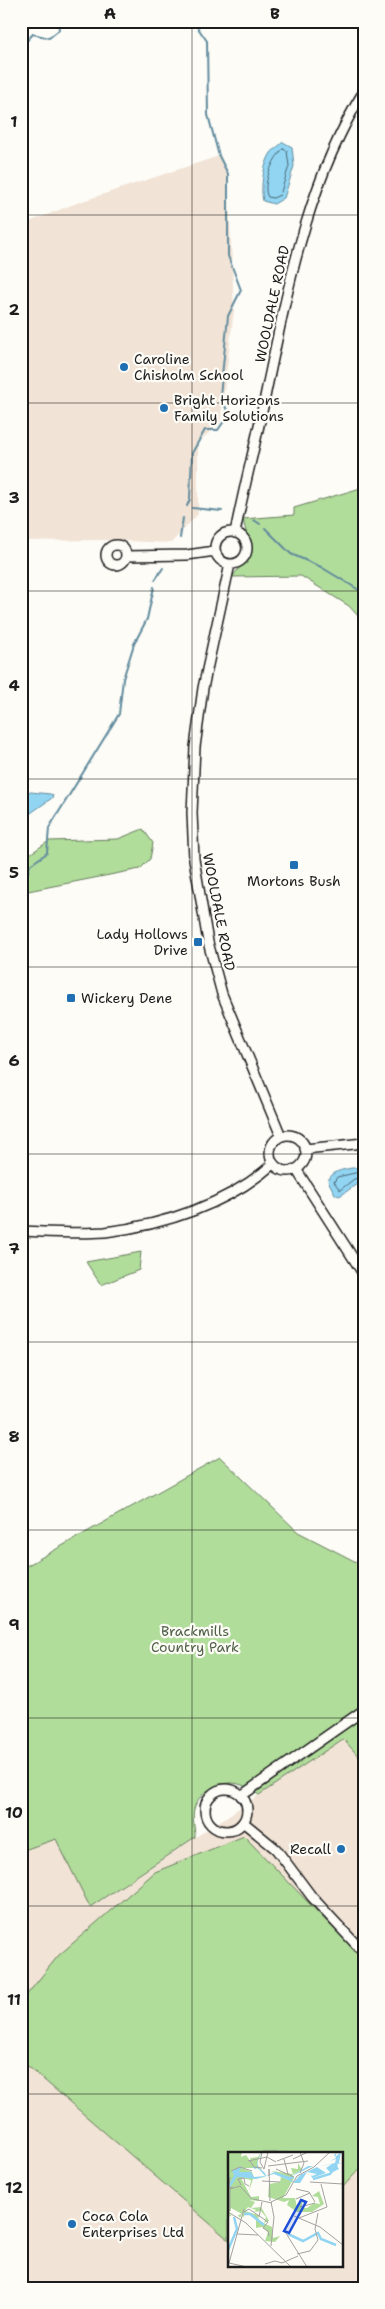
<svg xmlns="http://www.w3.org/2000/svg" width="385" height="2309" font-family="'Shantell Sans',sans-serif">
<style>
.built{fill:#f1e3d5;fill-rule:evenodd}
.green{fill:#b1dd9b;stroke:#667c5c}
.water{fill:#91d5f3;stroke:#628b9d}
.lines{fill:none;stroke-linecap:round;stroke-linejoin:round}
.shore{stroke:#4b6672;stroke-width:1}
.stream{stroke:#628b9d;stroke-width:2}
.secondary-casing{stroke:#1c1c1c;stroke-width:12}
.secondary{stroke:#fdfcf7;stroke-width:9}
.grid{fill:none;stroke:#1c1c1c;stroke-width:1;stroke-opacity:0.55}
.poi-dot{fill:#1f6fb2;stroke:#fdfcf7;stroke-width:2}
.labels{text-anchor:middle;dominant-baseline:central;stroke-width:4.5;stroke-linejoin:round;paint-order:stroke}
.street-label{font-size:14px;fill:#1c1c1c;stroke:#fdfcf7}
.poi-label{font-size:14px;fill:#1c1c1c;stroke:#fdfcf7;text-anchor:start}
.park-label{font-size:14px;fill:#506048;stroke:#fdfcf7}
.inset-river{fill:none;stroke:#91d5f3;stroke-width:2.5}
.inset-road{fill:none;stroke:#a3a29f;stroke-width:1}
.view{fill:#1d4ed8;fill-opacity:0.15;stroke:#1d4ed8;stroke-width:2.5}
.inset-edge{fill:none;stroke:#1c1c1c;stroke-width:2.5}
.neatline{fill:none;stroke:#1c1c1c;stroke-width:2}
.grid-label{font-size:16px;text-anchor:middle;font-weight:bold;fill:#1c1c1c}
</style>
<rect width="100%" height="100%" fill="#fdfcf7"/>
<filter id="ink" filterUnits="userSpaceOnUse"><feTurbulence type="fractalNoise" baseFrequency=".02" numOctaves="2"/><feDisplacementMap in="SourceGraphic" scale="10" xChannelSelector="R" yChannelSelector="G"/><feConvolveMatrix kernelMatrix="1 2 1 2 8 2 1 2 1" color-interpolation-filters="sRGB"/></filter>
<g filter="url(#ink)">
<!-- built -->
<path class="built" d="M219,156L228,174L234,310L220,424L198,442V514L171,543L105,540L21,541V225L77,203Z
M343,1739L364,1762V2288H21V1851L56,1839L91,1907ZM229,2153H341V2265H229Z"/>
<!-- green -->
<path class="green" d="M364,487V771L360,744L363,633L358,616L349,606L301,576L232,577L251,553L243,519L294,515V508Z
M143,829L153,843L150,859L140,869L28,891L21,883V863L27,856L49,841L118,839Z
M141,1252L139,1270L101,1285L86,1262Z
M220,1457L298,1532L364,1566V1762L343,1739L259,1795C254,1792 248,1787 242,1785C224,1778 199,1790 194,1809C192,1817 195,1829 195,1837L90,1907L56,1839L21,1851V1569Z
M244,1836L364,1960V2164L341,2189V2153H229V2240L21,2060V2002L58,1956L155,1872Z"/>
<!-- water -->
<path class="water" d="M283,142L292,147L294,166L284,198L274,204L263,201C260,188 263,165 271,153C274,149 280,145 283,142Z
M21,791L50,794L53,795L52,798L21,820Z
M364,1166V1181C354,1184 348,1192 339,1196L335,1194L328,1181C333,1168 351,1169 364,1166Z"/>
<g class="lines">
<!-- shore -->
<path class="shore" d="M283,149L287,151L289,166L280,195L273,198L268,197C261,186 273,158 283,149Z
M364,1171L337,1177L334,1182L340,1190L354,1179L364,1177"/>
<!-- stream -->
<path class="stream" d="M21,47L33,34L49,38L59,30L58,21
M187,506L190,499L192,453L205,430H218L229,414L220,396L228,316L241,290L228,256V174L219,156L208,115L207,41L193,21
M192,508L222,511
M254,520L260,524
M265,528L291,554L321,567L364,593
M180,538L183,518
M155,580L163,568
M28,872L30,865L47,853L49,828L119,714L123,679L134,644L147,619L154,587
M24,882L25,879"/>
<!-- secondary casing -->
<g class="secondary-casing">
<path id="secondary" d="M215 548a16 16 0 1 1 32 0a16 16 0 1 1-32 0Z
M235,533C244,486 257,439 266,392C288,288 307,183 364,91
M106 555a10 10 0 1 1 20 0a10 10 0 1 1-20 0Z
M126,556L187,555L215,551
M230,564L203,688L195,747L192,813L194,859L208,942L222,994L281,1136
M270 1153a18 18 0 1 1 36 0a18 18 0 1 1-36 0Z
M305,1149L364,1143
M296,1169L364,1275
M21,1231C49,1232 78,1234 105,1232C164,1225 228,1204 273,1164
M205 1810a21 21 0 1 1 42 0a21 21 0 1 1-42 0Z
M241,1796L364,1710
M243,1822L276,1849L312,1897L364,1953"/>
</g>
<!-- secondary -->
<use href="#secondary" class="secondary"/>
</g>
</g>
<!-- grid -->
<path class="grid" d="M192,21V2288M21,215H364M21,403H364M21,591H364M21,779H364M21,967H364M21,1154H364M21,1342H364M21,1530H364M21,1718H364M21,1906H364M21,2094H364"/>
<!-- markers -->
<g class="poi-dot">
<circle cx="124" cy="367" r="5"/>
<circle cx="164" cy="408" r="5"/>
<rect x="289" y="860" width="10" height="10" rx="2.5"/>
<rect x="193" y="937" width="10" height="10" rx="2.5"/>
<rect x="66" y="993" width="10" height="10" rx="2.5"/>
<circle cx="341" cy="1849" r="5"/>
<circle cx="72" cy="2224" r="5"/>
</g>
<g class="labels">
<!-- street labels -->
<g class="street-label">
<text transform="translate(272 304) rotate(-78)">WOOLDALE ROAD</text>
<text transform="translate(219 912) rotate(79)">WOOLDALE ROAD</text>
</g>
<!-- poi labels -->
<g class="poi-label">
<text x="134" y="359">Caroline<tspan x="134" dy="16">Chisholm School</tspan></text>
<text x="174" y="400">Bright Horizons<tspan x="174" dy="16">Family Solutions</tspan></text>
<text x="294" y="881" text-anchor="middle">Mortons Bush</text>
<text x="188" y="934" text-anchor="end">Lady Hollows<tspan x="188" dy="16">Drive</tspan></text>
<text x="81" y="998">Wickery Dene</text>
<text x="331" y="1849" text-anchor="end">Recall</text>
<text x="82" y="2216">Coca Cola<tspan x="82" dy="16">Enterprises Ltd</tspan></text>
</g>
<!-- park labels -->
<g class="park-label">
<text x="195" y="1631">Brackmills<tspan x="195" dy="16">Country Park</tspan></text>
</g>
</g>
<!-- overview -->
<g transform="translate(228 2152)">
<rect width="115" height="115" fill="#fdfcf7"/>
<path d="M0,0H14L13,5L18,3L23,10L22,6L30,5L33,0L29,12L35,20L29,16H14L24,20L26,26L39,25L25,27L21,39L23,28L13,26L23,45L31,44V49L21,48L27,50L23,56L33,55L41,69L36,71L38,65L33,59L26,60L28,58L20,55L17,59L30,63L31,69L44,75L45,86L52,84L47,90L37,89L40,80L34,75L28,76V68L22,62H17L15,66L14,62L12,66L10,63L14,62L3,56L1,62L4,63L0,65ZM70,11L74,18L64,23L66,26L55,46H67L69,55L74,49V56H79L86,51L92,52L90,45L84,44L91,39L96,52L84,60H69L59,53L61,48L56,50L40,45L41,32L52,30L53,25L57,27L44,19L65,22L63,16L70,17Z" fill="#b1dd9b"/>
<path d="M31,0L33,2L32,5L29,7L30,15L37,21L38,24L47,20L62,25L80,14H85L64,24L66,27H62L66,30L72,23L89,15L107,11L108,7L102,9L108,6L106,3L109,0L107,5L113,0L111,11H115L108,12L111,17L103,21L98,16L104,12L89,15L98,21L84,26L83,23L84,24L89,22L79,20L72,31H67L46,22L28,27L9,25L3,34L0,36L6,23L4,19L14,14L11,20H23L26,25L37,24L31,17L29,16L27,17L24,15H29V7L33,3Z" fill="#91d5f3"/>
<path class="inset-river" d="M85,27L102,22L109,12M16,62H22L36,73M60,82L75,89L90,81L93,87L108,93M0,98L9,77L6,65"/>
<path class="inset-road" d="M34,0L32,10L36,17M56,7L60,22M65,7L80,0M20,9L39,5L48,10M22,9L26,15L34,16M49,9L65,3M40,14L80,9M36,17L40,0M48,17L66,25M3,19L12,15L24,19M72,21L76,11L72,0M41,24V17L42,49M2,25L1,36L5,35M34,29L52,30M82,30L115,32M13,33L10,27L16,26L17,32L21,34M12,34L24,47M68,37L81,40L87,50M25,47L44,51M68,47L82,41M72,55L87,51M2,59V37L12,34M0,60L18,71L63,115M16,60L21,57L40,70M66,64L92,75L115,93M31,65L34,50M71,66L99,55L93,32M40,70L35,76L40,79L41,84M56,78L79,115M9,82L30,83M43,94L46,65L43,50L58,43L69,24L86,15L102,0M69,102L82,99L90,88L87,77L90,61M1,111L16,57M1,111L19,115M37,112L47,109L54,111L70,104"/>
<path class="view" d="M73,48L78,50L61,81L56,79Z"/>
<rect width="115" height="115" class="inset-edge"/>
</g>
<!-- margin -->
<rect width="385" height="2309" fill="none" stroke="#fdfcf7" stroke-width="55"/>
<rect x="28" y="28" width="330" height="2254" class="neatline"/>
<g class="grid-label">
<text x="110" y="19">A</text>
<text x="275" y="19">B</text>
<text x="14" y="127">1</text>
<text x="14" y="315">2</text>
<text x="14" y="503">3</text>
<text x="14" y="691">4</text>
<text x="14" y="878">5</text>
<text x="14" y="1066">6</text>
<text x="14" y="1254">7</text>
<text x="14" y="1442">8</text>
<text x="14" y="1630">9</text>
<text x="14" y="1818">10</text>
<text x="14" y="2005">11</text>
<text x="14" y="2193">12</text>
</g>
</svg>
